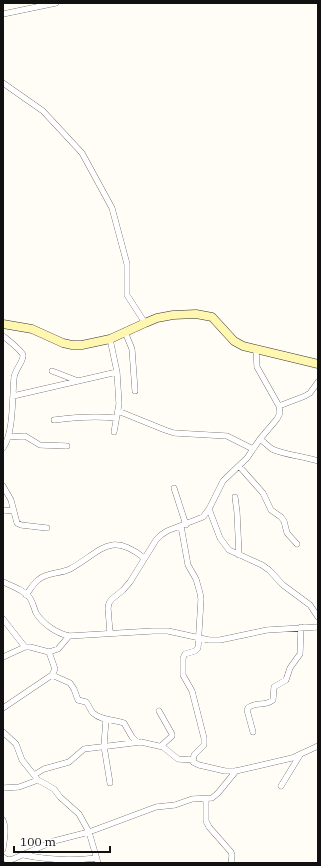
<svg xmlns="http://www.w3.org/2000/svg" width="321" height="866" font-family="'IBM Plex Serif',serif">
<style>
.lines{fill:none;stroke-linecap:round;stroke-linejoin:round}
.street-casing{stroke:#444;stroke-width:6}
.secondary-casing{stroke:#333;stroke-width:9}
.street{stroke:#fff;stroke-width:5.5}
.secondary{stroke:#fff6b0;stroke-width:8}
</style>
<rect width="100%" height="100%" fill="#fffdf5"/>
<g class="lines">
<!-- street casing -->
<g class="street-casing">
<path id="street" d="M3,14L56,3
M3,83L43,111L82,153L112,208L127,264V295L145,323
M125,332L132,349L135,391
M3,336C8,340 21,350 23,355C24,361 14,371 14,378C12,396 14,433 3,448
M110,339L117,372L119,404L114,432
M52,371L78,381
M13,396L117,372
M279,406L305,396L310,393L318,382
M118,411L165,430L174,433L227,436L253,449
M54,420C76,417 95,416 116,418
M8,437L25,436L40,445L67,446
M260,439C264,442 268,446 272,449C284,455 304,456 318,461
M239,466L263,493L271,510L281,517L284,521L287,533L297,544
M3,486L11,500L17,523L21,525L47,528
M174,488L186,525
M235,497L237,512L239,555
M209,509L220,538L229,550L262,565L269,570L283,585L310,605L318,617
M3,510L13,511
M181,526L188,565L196,579L200,593L201,599L198,648L195,651L185,654L183,658V675L192,691L204,738V745L194,755L193,762L199,765L225,771H236L292,758L318,746
M3,582C12,586 24,590 30,598C33,603 34,608 36,613C43,624 56,633 69,636L153,631H168L209,640H220L267,630L318,627
M26,595C30,590 33,584 38,580C47,572 60,574 70,569C100,553 109,530 144,558
M3,619L25,647
M110,633L108,608L109,603L112,599L123,590L130,582L156,540L161,535L167,531L203,517L209,509L223,481L247,458L260,439L277,419L280,413L279,406L257,367L256,350
M3,657L25,647H30L49,652L58,649L69,636
M52,675L70,683L74,689L78,700L86,702C89,705 90,710 93,713C102,721 114,719 124,723L132,737L137,742
M3,708L52,675L55,669L49,652
M159,711L172,734V736L161,746
M106,719L104,746L110,783
M3,732L16,744L22,760L38,780L54,789L60,797L79,814L89,832L98,863
M253,732L247,710L248,708C255,701 265,707 273,700L274,687L286,680L290,668L300,654L301,627
M34,775L44,769L69,762L84,749L141,742L163,747L178,759L193,760
M281,786L300,755
M3,788L19,787L38,780
M206,799V821L209,827L231,852L232,855L231,863
M3,820C7,829 4,840 3,849
M24,855C48,860 72,861 97,858
M3,857L7,860L13,859L54,841L89,832L156,807L175,805L192,799L212,798L218,793L236,771"/>
</g>
<!-- secondary casing -->
<g class="secondary-casing">
<path id="secondary" d="M3,324L32,329L63,343L72,345H82L110,339L145,323L157,318L173,315L196,314L212,317L234,341L243,346L318,364"/>
</g>
<!-- street -->
<use href="#street" class="street"/>
<!-- secondary -->
<use href="#secondary" class="secondary"/>
</g>
<!-- border -->
<rect width="321" height="866" fill="none" stroke="#111111" stroke-width="8"/>
<!-- scale -->
<path d="M14 846v6h96v-6" fill="none" stroke="#111111" stroke-width="2"/>
<text x="20" y="846" font-size="12" fill="#111111" stroke="#ffffff" stroke-width="3" paint-order="stroke">100 m</text>
</svg>
